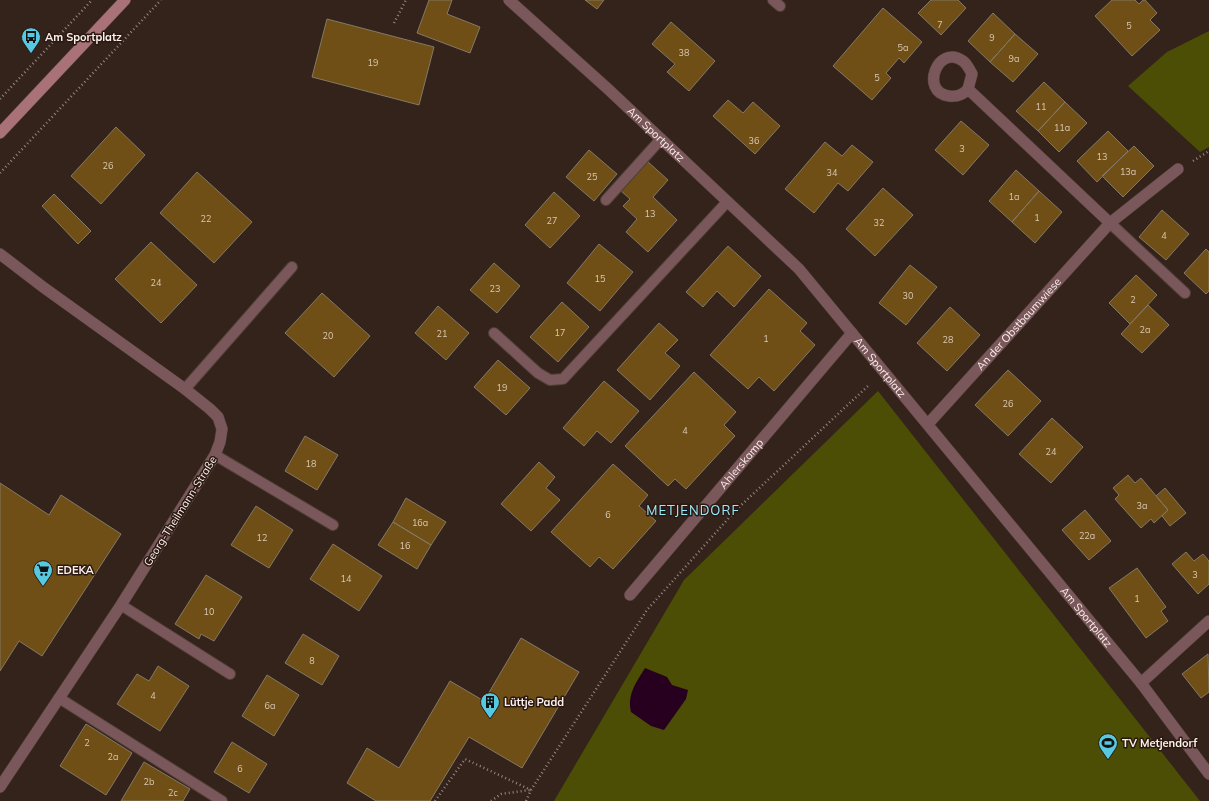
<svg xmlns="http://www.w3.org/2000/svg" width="1209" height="801" viewBox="0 0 1209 801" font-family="Mulish,sans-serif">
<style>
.green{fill:#4b4e04}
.water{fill:#27001f}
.building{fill:#6f4f15;stroke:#847967}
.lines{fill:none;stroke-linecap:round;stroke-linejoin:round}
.service-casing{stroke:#504038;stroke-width:12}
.minor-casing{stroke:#504038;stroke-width:12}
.secondary-casing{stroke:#504038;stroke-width:12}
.path{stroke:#978882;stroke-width:2.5;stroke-dasharray:1 3;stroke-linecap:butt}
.service{stroke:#7a575b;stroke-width:10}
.minor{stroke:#7a575b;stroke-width:11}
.secondary{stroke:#a97178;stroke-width:11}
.labels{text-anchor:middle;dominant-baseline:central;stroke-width:3;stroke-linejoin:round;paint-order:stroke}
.number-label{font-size:9px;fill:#dac8b6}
.poi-label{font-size:11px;font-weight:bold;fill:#fdf1ec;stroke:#2a1912;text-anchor:start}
.street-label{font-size:11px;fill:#fdf1ec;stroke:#2a1912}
.quarter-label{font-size:13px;letter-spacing:1px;fill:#9cebfc;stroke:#2a1912}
</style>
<rect width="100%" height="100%" fill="#34231b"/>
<path class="green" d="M1209 31V147L1200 152 1128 86 1167 52Z
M878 391 1200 801H554L684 580Z"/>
<path class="water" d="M645 668 667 677 672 685 688 690 686 699 664 730 651 726 631 712C627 694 636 683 645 668Z"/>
<path class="building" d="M429 0H452L447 14 480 27 470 53 417 33Z
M585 0H604L597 9Z
M931 0H958L966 8 941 35 918 13Z
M1112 0H1135L1139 4 1143 0H1145L1157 13 1150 20 1160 30 1132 56 1095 16Z
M883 8 922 42 904 63 899 58 886 73 891 78 872 100 833 66Z
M993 13 1015 34 990 62 968 41Z
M327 19 434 47 419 105 312 77Z
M671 22 715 61 689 91 667 72 675 64 652 44Z
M1015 34 1038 54 1013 82 990 62Z
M1044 82 1065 102 1038 131 1016 111Z
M728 100 743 113 753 102 780 126 755 154 713 116Z
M1065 102 1087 123 1059 152 1038 131Z
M961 121 989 145 963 175 935 150Z
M116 127 145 155 101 204 71 176Z
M1108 131 1128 151 1097 182 1077 161Z
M825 142 842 156 852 145 873 162 848 191 838 183 814 213 785 189Z
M1134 146 1154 166 1123 197 1102 176Z
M589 150 617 174 594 201 566 177Z
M647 161 668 180 653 197 677 220 648 252 626 232 637 219 623 206 630 199 620 190Z
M1016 170 1039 191 1012 222 989 201Z
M197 172 252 222 214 263 160 213Z
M883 188 913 215 875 256 846 229Z
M1039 191 1062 212 1035 243 1012 222Z
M554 192 580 216 550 248 525 225Z
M54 194 91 231 78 244 42 206Z
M1162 210 1189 234 1166 260 1139 237Z
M151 242 197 285 161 323 115 279Z
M599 244 633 272 600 311 567 283Z
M728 246 761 276 734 307 717 291 703 307 686 292Z
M1206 249 1209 252V291L1206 294 1184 273Z
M494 263 520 286 497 313 470 290Z
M910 265 937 287 906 325 879 303Z
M1136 275 1157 295 1130 324 1109 303Z
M769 289 807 323 800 331 815 345 774 391 759 377 748 389 710 355Z
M322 293 370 336 334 377 285 333Z
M562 302 589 327 558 362 530 337Z
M1148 305 1169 325 1142 353 1121 334Z
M438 306 469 333 446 360 415 333Z
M950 307 980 335 947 371 917 343Z
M659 323 678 340 665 353 680 366 650 400 617 370Z
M498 360 530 388 506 415 474 387Z
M1008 370 1041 401 1008 436 975 405Z
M694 372 736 412 724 425 735 436 686 489 675 479 668 486 625 446Z
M604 381 639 411 611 443 597 431 584 446 563 428Z
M1052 418 1083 447 1051 483 1019 454Z
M305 436 338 455 317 490 285 471Z
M539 462 555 477 546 488 560 500 531 531 501 504Z
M613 464 648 495 639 506 656 521 613 569 599 557 590 567 551 532Z
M1128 475 1135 483 1141 478 1168 510 1154 523 1151 519 1141 528 1115 499 1119 495 1113 488Z
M0 483 49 515 61 495 121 534 42 656 19 641 0 671Z
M1165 488 1186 513 1170 526 1162 516 1168 510 1156 496Z
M406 498 446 522 431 545 393 522Z
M256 506 293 530 269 568 231 545Z
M1085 510 1111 541 1089 560 1062 530Z
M393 522 431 545 417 569 378 545Z
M333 544 382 576 359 611 310 579Z
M1186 552 1194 561 1203 554 1209 561V584L1198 594 1172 564Z
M1137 568 1166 607 1161 611 1168 621 1146 638 1109 588Z
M206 575 242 597 214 641 201 634 199 639 175 624Z
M303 634 339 656 322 685 285 663Z
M521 638 579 672 522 768 469 737 430 801H376L347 783 367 748 399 768 450 681 484 701Z
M1208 654 1209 692 1201 698 1182 674Z
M158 666 189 686 160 731 117 704 137 674 149 681Z
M267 675 299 695 274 736 242 716Z
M86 724 132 753 106 795 60 766Z
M232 742 267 764 249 793 214 772Z
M144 762 190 789 183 801H121Z"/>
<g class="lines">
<g class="service-casing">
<path id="service" d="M773 0 780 6
M606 200 661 139
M1110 223 1185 293
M494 333 538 373 550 380 563 379 727 202
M185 389 292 267
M215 455 333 525
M121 605 230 674
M59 698 222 801"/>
</g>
<g class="minor-casing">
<g id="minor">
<path id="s1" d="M509 0 608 89 799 269 1141 683 1209 774"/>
<path d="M1110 223 1178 169"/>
<path d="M0 254 43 287 185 389 210 409 218 417 222 429 220 442 215 455 121 605 0 787"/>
<path id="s2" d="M928 424 1110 223 968 89 972 74C970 70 967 64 963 61 938 43 919 92 949 96 957 97 963 95 968 89"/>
<path id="s3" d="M630 595 852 333"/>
<path d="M1141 683 1209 621"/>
</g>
</g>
<g class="secondary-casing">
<path id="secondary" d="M0 133 125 0"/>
</g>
<path class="path" d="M394 23 406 0
M0 99 92 0
M1193 161 1209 151
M0 173 161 0
M435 801 465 759 531 790
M491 801 501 794 530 790
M526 801 531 790 647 610 735 511 870 384"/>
<use href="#service" class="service"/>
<use href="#minor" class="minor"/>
<use href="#secondary" class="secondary"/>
</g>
<defs>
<g id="bus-pin" transform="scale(1)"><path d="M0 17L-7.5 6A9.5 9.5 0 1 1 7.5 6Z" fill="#56c9e0" stroke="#2a1912"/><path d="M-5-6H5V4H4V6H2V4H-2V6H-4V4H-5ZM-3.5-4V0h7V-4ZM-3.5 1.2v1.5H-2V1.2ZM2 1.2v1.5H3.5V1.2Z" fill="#111"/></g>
<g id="supermarket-pin" transform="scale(1)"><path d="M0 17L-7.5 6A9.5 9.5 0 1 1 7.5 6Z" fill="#56c9e0" stroke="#2a1912"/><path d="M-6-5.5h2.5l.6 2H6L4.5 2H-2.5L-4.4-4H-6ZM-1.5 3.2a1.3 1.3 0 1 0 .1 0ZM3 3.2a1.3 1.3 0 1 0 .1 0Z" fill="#111"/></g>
<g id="building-pin" transform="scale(1)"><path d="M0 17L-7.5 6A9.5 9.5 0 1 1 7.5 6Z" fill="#56c9e0" stroke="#2a1912"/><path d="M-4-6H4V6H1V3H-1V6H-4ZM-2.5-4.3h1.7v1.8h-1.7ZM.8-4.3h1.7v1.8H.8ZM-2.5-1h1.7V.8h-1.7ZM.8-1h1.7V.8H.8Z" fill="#111"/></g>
<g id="stadium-pin" transform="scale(1)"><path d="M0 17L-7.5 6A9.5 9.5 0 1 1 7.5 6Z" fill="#56c9e0" stroke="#2a1912"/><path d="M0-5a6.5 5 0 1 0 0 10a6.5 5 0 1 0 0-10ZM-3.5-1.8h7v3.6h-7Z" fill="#111"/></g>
</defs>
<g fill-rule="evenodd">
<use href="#bus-pin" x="31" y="37"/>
<use href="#supermarket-pin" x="43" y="570"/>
<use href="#building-pin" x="490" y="702"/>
<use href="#stadium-pin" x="1108" y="743"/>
</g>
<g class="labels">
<g class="number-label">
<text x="940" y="24">7</text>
<text x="1129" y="25">5</text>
<text x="992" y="37">9</text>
<text x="903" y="47">5a</text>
<text x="684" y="52">38</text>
<text x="1014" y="58">9a</text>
<text x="373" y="62">19</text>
<text x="877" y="77">5</text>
<text x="1041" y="106">11</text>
<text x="1062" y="127">11a</text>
<text x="754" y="140">36</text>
<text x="962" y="148">3</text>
<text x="1102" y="156">13</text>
<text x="108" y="165">26</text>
<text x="1128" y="171">13a</text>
<text x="832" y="172">34</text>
<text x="592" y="176">25</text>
<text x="1014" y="196">1a</text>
<text x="650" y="213">13</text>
<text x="1037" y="217">1</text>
<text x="206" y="218">22</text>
<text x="552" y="220">27</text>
<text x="879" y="222">32</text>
<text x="1164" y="235">4</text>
<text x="600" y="278">15</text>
<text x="156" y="282">24</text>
<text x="495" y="288">23</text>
<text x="908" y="295">30</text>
<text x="1133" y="299">2</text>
<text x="1145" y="329">2a</text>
<text x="560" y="332">17</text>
<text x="442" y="333">21</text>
<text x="328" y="335">20</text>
<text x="766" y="338">1</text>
<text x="948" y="339">28</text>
<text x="502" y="387">19</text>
<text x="1008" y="403">26</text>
<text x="685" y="430">4</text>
<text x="1051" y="451">24</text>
<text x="311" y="463">18</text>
<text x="1142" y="505">3a</text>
<text x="608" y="514">6</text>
<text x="420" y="522">16a</text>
<text x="1087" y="535">22a</text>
<text x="262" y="537">12</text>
<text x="405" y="545">16</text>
<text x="1195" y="574">3</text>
<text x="346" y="578">14</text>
<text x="1137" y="598">1</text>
<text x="209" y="611">10</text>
<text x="312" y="660">8</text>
<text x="153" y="695">4</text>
<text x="270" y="705">6a</text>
<text x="87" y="742">2</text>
<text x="113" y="756">2a</text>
<text x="240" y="768">6</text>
<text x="149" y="781">2b</text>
<text x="173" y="792">2c</text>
</g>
<g class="poi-label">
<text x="45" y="37">Am Sportplatz</text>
<text x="57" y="570">EDEKA</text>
<text x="504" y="702">Lüttje Padd</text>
<text x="1122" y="743">TV Metjendorf</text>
</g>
<g class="street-label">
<text stroke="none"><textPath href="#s1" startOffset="199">Am Sportplatz</textPath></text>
<text stroke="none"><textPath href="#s2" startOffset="135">An der Obstbaumwiese</textPath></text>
<text stroke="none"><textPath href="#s1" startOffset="523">Am Sportplatz</textPath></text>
<text stroke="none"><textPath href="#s3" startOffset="172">Ahlerskamp</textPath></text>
<text transform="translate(180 511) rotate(-58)">Georg-Theilmann-Straße</text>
<text stroke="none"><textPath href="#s1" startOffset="847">Am Sportplatz</textPath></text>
</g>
<g class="quarter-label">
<text x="693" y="510">METJENDORF</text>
</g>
</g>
</svg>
